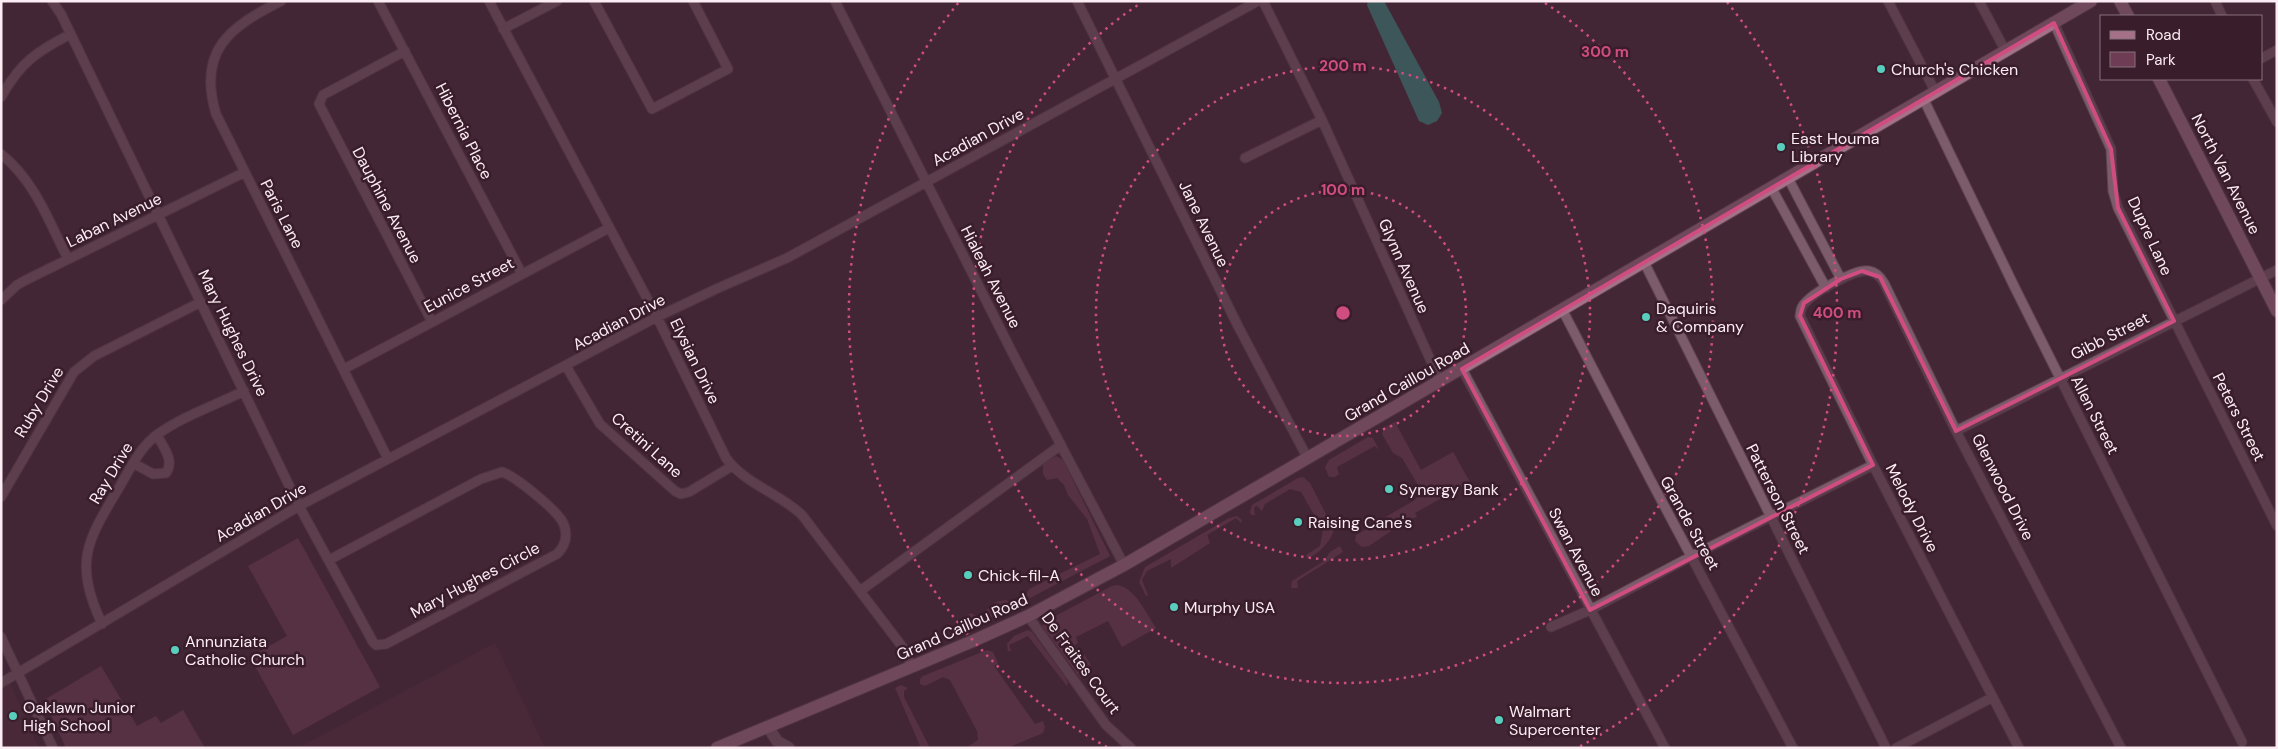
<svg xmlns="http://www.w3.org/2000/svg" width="2278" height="749" viewBox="0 0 2278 749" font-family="'DM Sans',sans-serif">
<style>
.built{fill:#502b3d}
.green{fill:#6e3c55}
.water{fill:#379185}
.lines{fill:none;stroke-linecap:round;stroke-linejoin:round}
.minor-casing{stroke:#5e4350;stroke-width:11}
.tertiary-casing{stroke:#5e4350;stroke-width:13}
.secondary-casing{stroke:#5e4350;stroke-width:14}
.minor{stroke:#7c5b6a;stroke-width:9}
.tertiary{stroke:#7c5b6a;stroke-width:11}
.secondary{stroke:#a57189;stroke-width:12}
.marked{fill:none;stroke:#d04d81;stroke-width:4;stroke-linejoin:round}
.ring{fill:none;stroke:#d04d81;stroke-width:2.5;stroke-dasharray:2.5 5}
.poi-dot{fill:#59cebe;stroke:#391d2b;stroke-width:2}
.labels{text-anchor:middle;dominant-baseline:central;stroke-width:5;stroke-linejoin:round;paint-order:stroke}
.poi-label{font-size:16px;fill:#fcecf3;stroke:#391d2b;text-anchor:start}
.street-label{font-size:16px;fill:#fcecf3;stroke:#391d2b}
.centre{fill:#d04d81;stroke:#391d2b;stroke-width:2.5}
.ring-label{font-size:15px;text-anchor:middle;font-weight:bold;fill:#d04d81;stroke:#391d2b;stroke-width:5;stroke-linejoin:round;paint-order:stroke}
</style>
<rect width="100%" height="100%" fill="#442735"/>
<path class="built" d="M495 643 545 748H298L390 699Z
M9 681 39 748H1V685Z"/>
<path class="green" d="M1395 422 1421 470 1453 452 1470 482 1415 513 1417 517 1407 520 1369 546 1362 547 1355 541 1356 535 1370 527 1381 530 1382 526 1377 522 1415 500 1419 494 1418 485 1402 458 1393 453 1382 434 1384 428Z
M1368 437 1373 438 1379 450 1375 446 1337 467 1339 474 1335 477H1329L1325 467 1329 460Z
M1056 456 1063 460 1110 556 1030 598 1026 596 1029 589 1100 554 1087 519 1068 495 1064 485 1057 478 1047 480 1043 474V463Z
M1303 477 1310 483 1334 530C1331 541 1318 555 1307 558L1306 555 1320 546 1323 530 1301 492 1290 489 1265 504 1262 511 1257 506 1254 507 1255 515H1251L1250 512 1252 505 1298 478Z
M1237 516 1242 520 1241 523 1236 518 1207 535 1210 543 1171 568V559L1147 571 1142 580 1148 595 1146 596 1139 582 1145 567 1229 518Z
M298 538 380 687 293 735 250 657 287 636 248 566Z
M1340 546 1343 552 1297 581 1298 588H1291L1292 581 1324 561 1330 552Z
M1117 585C1135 587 1147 615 1156 628L1122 647 1108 621 1076 637 1078 643 1075 645 1080 655 1084 654 1091 665 1081 670 1083 676 1080 678 1042 626 1046 621 1112 586Z
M1005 600 1011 602 1008 610 972 626 968 625 963 621 964 617 971 613 978 617 996 602Z
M1028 630 1032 632 1065 677 1068 683 1067 686 1028 636 1009 645 1011 651H1008L1007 644 1014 636Z
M987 650 993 652 998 663 994 666 1035 724 1043 721 1045 727 1043 733 1007 748H966L978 740 977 731 950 680 943 677 925 686 920 684V679L923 676Z
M101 666 137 726 156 716 161 723 183 710 205 748H66L44 700Z
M901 685 908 688 904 691V697L930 748H921L896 690 895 688Z"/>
<path class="water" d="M1368 1H1384L1439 102 1442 113 1437 121 1428 125 1419 121 1367 5Z"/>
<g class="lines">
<g class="minor-casing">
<path id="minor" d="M52 1 61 14 299 506 373 642 376 645 386 644 557 554C565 546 568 536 564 525 560 512 515 476 502 472L481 479 329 560
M281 1C230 27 197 50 216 114L388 459
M378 1 522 274
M489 1 657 317 726 458C745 484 779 493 802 515L907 653 911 667
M594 1 652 109 728 69 693 1
M835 1 1014 356 1124 565
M1077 1 1238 326 1308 459
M1263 1 1322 120 1440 381
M1888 1 1936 93
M1979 1 2006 52
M2215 1 2222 16
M2054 23 2111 149 2113 191 2118 208 2277 526
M503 29 557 1
M405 51 323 95 319 104 432 322
M2262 58 2277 50
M2253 79 2277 122
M1 97C20 63 37 51 71 34
M1924 100 2015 288 2242 742
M1 154C35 181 49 222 68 259
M1245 158 1322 120
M1788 178 1841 279
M1771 187 1826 288
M1644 262 1886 748
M1 300 17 285 26 280 245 172
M1563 311 1650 479 1793 748
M566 366 600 424 675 491 681 494 689 492 732 466
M344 369 609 228
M1462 369 1665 748
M1956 431 2277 270
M133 463 153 474 166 473C175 460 163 447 157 435
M1 497 74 372 94 356 201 302
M860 591 1061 445
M1028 616 1106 725 1131 748
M102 624C73 561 87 541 120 486 131 467 140 447 158 434 183 416 216 405 244 391
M1551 627 1590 610 1692 556 1873 465
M1 637 53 748
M1 683 299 506 657 317 716 289 787 258 1258 1
M1896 748 1993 697
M2019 748 1873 465 1800 316C1801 310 1801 306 1806 302 1815 292 1856 268 1869 271 1876 272 1881 278 1884 283L1956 431 2121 748"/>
</g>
<g class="tertiary-casing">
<path id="tertiary" d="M768 727 777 741 789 748"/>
</g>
<g class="secondary-casing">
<path id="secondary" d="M2120 1 2128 16
M2159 79 2277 311
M717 748 973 641 1028 616 1124 565 2091 1"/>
</g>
<use href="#minor" class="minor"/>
<use href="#tertiary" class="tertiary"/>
<use href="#secondary" class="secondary"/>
</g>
<path d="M0 0H2278V749H0ZM2054 23 2111 149 2118 208 2174 321 1956 431 1880 277 1862 271 1841 279 1804 303 1800 316 1873 465 1590 610 1462 369Z" fill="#442735" fill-opacity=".55" fill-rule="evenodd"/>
<path class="marked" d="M2054 23 2111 149 2118 208 2174 321 1956 431 1880 277 1862 271 1841 279 1804 303 1800 316 1873 465 1590 610 1462 369Z"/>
<g class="ring">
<circle cx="1343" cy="313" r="123"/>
<circle cx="1343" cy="313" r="247"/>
<path d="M1545 3A370 370 0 1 1 1141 3"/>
<path d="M1107 747A494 494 0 0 1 959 2M1727 2A494 494 0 0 1 1579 747"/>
</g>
<g class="poi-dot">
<circle cx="1881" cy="69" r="5"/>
<circle cx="1781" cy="147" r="5"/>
<circle cx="1646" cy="317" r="5"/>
<circle cx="1389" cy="489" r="5"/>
<circle cx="1298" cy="522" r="5"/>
<circle cx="968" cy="575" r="5"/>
<circle cx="1174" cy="607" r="5"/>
<circle cx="175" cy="650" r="5"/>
<circle cx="13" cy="716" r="5"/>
<circle cx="1499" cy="720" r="5"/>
</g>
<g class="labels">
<g class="poi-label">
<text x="1891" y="69">Church's Chicken</text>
<text x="1791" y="138">East Houma<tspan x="1791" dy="18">Library</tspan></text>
<text x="1656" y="308">Daquiris<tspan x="1656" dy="18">&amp; Company</tspan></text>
<text x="1399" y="489">Synergy Bank</text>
<text x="1308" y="522">Raising Cane's</text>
<text x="978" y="575">Chick-fil-A</text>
<text x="1184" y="607">Murphy USA</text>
<text x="185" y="641">Annunziata<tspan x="185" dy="18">Catholic Church</tspan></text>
<text x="23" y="707">Oaklawn Junior<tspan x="23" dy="18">High School</tspan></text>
<text x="1509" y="711">Walmart<tspan x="1509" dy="18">Supercenter</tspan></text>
</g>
<g class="street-label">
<text transform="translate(464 131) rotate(63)">Hibernia Place</text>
<text transform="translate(978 137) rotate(-29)">Acadian Drive</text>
<text transform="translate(2226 174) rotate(63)">North Van Avenue</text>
<text transform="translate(387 205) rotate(62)">Dauphine Avenue</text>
<text transform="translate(282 214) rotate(63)">Paris Lane</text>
<text transform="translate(114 220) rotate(-26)">Laban Avenue</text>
<text transform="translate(1204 224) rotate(64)">Jane Avenue</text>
<text transform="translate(2150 236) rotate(65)">Dupre Lane</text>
<text transform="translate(1404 266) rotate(66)">Glynn Avenue</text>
<text transform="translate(991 277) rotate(63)">Hialeah Avenue</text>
<text transform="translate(469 285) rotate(-28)">Eunice Street</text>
<text transform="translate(619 322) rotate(-28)">Acadian Drive</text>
<text transform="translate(233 333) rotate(64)">Mary Hughes Drive</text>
<text transform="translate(2110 336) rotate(-27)">Gibb Street</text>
<text transform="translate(695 361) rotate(64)">Elysian Drive</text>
<text transform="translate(1407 382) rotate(-30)">Grand Caillou Road</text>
<text transform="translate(39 402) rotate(-59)">Ruby Drive</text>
<text transform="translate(2095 415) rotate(63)">Allen Street</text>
<text transform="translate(2239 417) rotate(63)">Peters Street</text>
<text transform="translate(647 445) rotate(42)">Cretini Lane</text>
<text transform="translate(111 473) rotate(-59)">Ray Drive</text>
<text transform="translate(2003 487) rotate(63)">Glenwood Drive</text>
<text transform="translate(1778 499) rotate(63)">Patterson Street</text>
<text transform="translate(1912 508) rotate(63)">Melody Drive</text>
<text transform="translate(261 512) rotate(-30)">Acadian Drive</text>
<text transform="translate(1690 523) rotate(61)">Grande Street</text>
<text transform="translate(1576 552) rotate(62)">Swan Avenue</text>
<text transform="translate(475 580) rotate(-28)">Mary Hughes Circle</text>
<text transform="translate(962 627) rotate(-24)">Grand Caillou Road</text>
<text transform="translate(1081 663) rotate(54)">De Fraites Court</text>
</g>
</g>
<circle cx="1343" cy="313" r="8" class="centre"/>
<g class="ring-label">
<text x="1605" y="57">300 m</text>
<text x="1343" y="71">200 m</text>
<text x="1343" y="195">100 m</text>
<text x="1837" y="318">400 m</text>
</g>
<rect width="2278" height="749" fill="none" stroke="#fcecf3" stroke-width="5"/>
<rect x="2100" y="15" width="162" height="65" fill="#391d2b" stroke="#87707b"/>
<rect x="2110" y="31" width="25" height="8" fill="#a57189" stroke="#87707b"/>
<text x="2146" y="40" font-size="15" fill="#fcecf3">Road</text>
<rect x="2110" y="52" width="25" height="15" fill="#6e3c55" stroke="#87707b"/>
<text x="2146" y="65" font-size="15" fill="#fcecf3">Park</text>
</svg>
